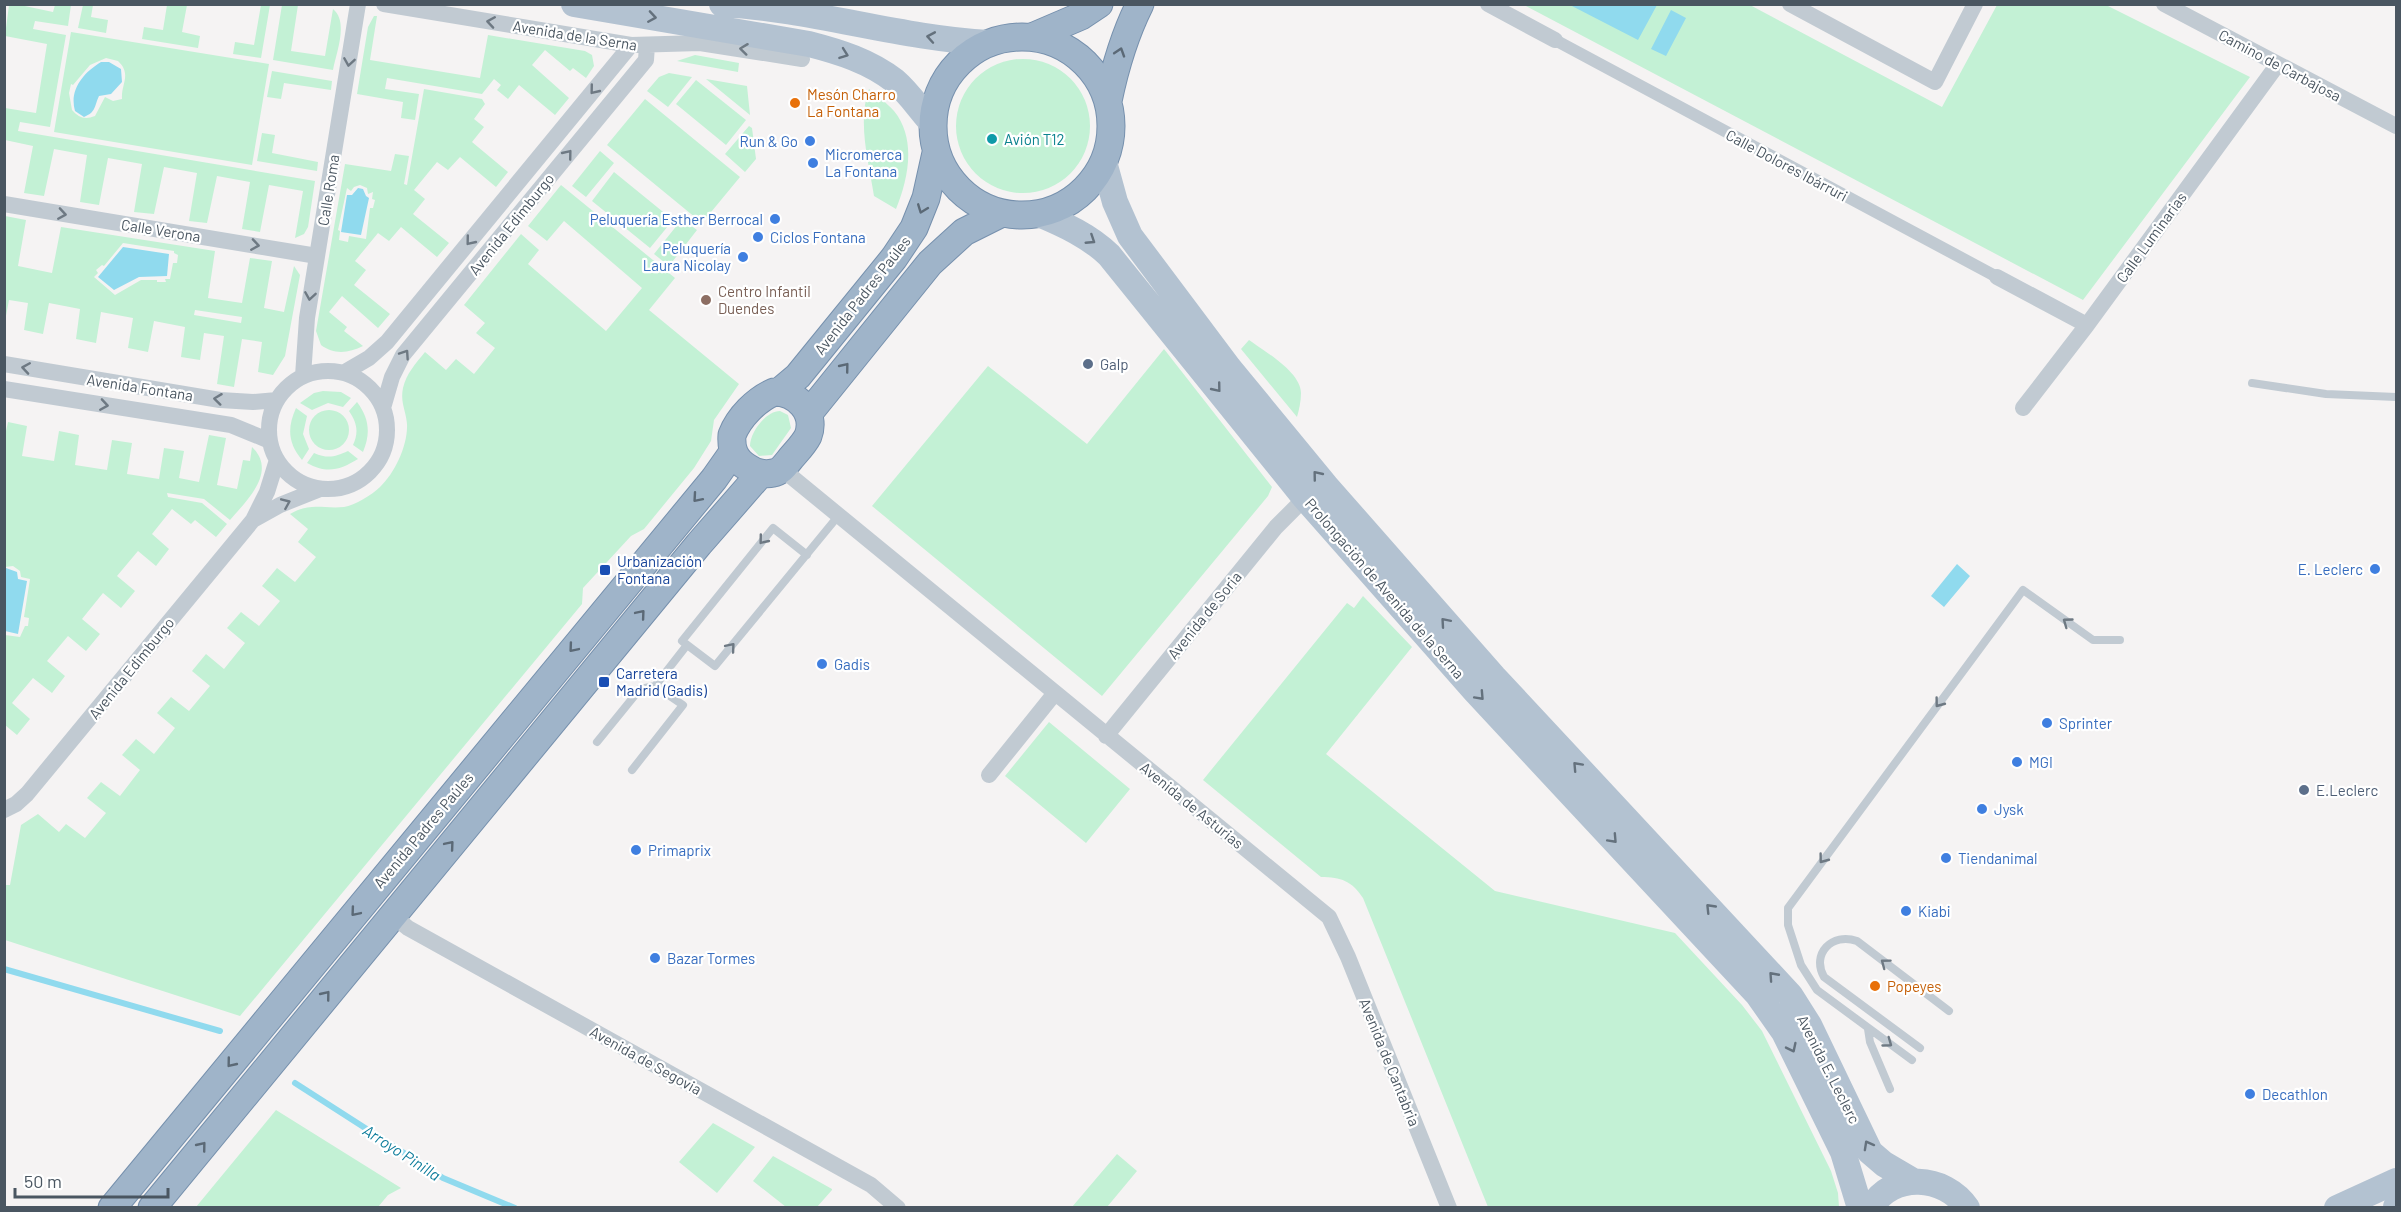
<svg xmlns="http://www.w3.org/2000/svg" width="2401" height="1212" viewBox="0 0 2401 1212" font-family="Barlow,sans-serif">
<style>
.green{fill:#c3f1d5;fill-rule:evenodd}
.water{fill:#90daee}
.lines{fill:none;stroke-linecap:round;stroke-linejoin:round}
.stream{stroke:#90daee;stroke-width:6}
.trunk-casing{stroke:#7690ad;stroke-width:29}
.service{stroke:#c1cad2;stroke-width:8}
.pedestrian{stroke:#c1cad2;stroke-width:12}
.minor{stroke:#c1cad2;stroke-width:16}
.primary{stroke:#b3c2d1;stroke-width:26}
.trunk{stroke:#9fb4c9;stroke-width:27}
.oneway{stroke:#64717d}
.oneway2{stroke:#6e7983}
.oneway3{stroke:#5b6976}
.food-dot{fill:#e8710a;stroke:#fff;stroke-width:2}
.culture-dot{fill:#0f9aa8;stroke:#fff;stroke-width:2}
.shop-dot{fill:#3f7fe0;stroke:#fff;stroke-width:2}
.education-dot{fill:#8d6e63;stroke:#fff;stroke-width:2}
.service-dot{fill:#5c6f8a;stroke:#fff;stroke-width:2}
.transit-dot{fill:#1a4fb4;stroke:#fff;stroke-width:2}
.labels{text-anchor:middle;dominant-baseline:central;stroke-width:4.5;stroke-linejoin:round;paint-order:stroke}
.street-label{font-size:15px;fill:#4a5661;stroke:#fff}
.food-label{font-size:15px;fill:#c56008;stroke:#fff;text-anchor:start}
.culture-label{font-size:15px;fill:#0d838f;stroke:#fff;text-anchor:start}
.shop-label{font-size:15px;fill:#366cbe;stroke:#fff;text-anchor:start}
.education-label{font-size:15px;fill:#785e54;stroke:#fff;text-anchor:start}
.service-label{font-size:15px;fill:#4e5e75;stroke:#fff;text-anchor:start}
.transit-label{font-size:15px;fill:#164399;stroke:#fff;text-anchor:start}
.water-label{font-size:16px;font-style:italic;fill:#0c7c9b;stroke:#fff}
</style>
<rect width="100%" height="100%" fill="#f5f3f3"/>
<path class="green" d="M9 5H20L53 12 55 5H71L68 26 35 21 33 29 66 35 50 127 20 122 18 131 315 181 308 227 304 234 295 238 303 191 269 185 260 232 242 229 250 182 217 176 207 223 189 221 197 173 164 167 154 214 134 212 142 164 108 158 99 205 80 202 87 155 54 149 44 196 24 193 33 146 5 140V108L36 113 47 44 5 36Z
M83 5H93L91 17 108 20 106 33 78 28Z
M167 5H187L182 32 200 36 198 48 142 39 144 27 163 30Z
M261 5H270L261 58 233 54 235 42 254 45Z
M282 5H298L291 51 325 56 333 9C349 22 336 53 333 70L273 60Z
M1524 5H1750L1942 107 1997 5H2106L2250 77 2083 300Z
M374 16H377L370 60 480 78 488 35 585 51 592 55 594 66 586 78 573 68 570 71 545 50 532 65 569 98 555 115 519 85 508 99 497 90 501 85 494 79 482 94 387 78 385 89 419 94 415 120 401 118 403 102 357 94 368 27Z
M71 32 269 64 252 165 54 132ZM106 58 118 61C132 74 121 84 122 99L113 101 105 97 95 116C85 120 79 118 72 110L69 93 71 84 73 85 90 65Z
M695 55 739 63 738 72 677 61Z
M956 126a67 67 0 1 1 134 0a67 67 0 1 1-134 0Z
M272 71 332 81 331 90 284 83 281 99 267 97Z
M669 73 692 77 668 107 647 91 659 77Z
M706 79 747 86 750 115Z
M696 80 746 120 726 145 676 104Z
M424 89 482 99 485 104 474 119 484 127 472 142 508 172 496 187 460 157 448 170 437 162 414 190 425 199 413 214 449 243 437 257 401 227 389 241 378 233 355 261 366 270 354 285 390 314 378 328 342 296 329 312 347 327 344 331 363 346C349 353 334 355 321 345L316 331 345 164 391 171 395 154 409 156 404 184 407 185ZM360 185 367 188 368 194 373 192 372 199 375 200 373 208H370L366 239 349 236 348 242 339 240 340 231 338 230 347 188 351 191 354 187Z
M869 89C877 96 887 103 894 111 917 139 908 180 896 209L874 196C869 163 857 122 869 89Z
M645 99 740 177 702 223 607 145Z
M749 126 752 128 756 159 745 172 725 154Z
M262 133 275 135 272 153 318 162 317 171 257 161Z
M600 151 614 163 586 197 572 186Z
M614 172 673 220 650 248 592 201Z
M561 185 675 278 649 310 739 384 714 420 711 441 694 468 644 529 631 536 583 588 582 604 240 1016 5 940V885H10L21 825 38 814 59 832 66 824 85 838 106 813 87 798 101 782 120 796 140 770 122 755 136 739 154 754 175 728 157 713 171 697 189 711 210 686 192 671 206 654 224 669 245 643 227 628 241 612 259 626 280 601 262 586 277 568 295 582 316 557 298 542 308 529 290 514C310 502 322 509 344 507 355 505 372 495 380 487 395 473 408 445 407 424 406 411 400 402 403 388 406 374 416 363 425 352L446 370 456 359 474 374 495 348 476 333 485 323 464 305 521 234 539 250 528 264 606 331 642 288 564 221 547 241 528 226Z
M5 216 26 220 18 266 52 273 61 227 215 251 208 298 242 303 250 258 272 261 264 308 284 312 294 266 300 275 285 356 273 375 258 372 262 342 242 339 234 387 217 384 224 336 204 333 200 360 181 357 185 327 154 321 148 352 128 348 133 318 101 312 96 343 76 339 80 309 49 303 43 334 24 330 28 303 9 300 5 321ZM123 243 174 251V253L178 255 177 263H173L170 279H165L166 282H157V280H141L115 295 94 277 98 273 96 270 102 265 104 266ZM195 310 242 317 241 323 194 315Z
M682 219 697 230 669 266 654 254Z
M1249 340C1264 351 1301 372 1301 393 1301 401 1299 410 1297 417L1241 349Z
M1164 349 1272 487 1268 496 1102 696 872 506 988 366 1087 444Z
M323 391 341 392 351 398 343 407 328 403 312 410 300 403 314 393Z
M357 402C369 418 371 433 363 452L353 445C359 432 357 423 349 411Z
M296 408 307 416 303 434 309 449 302 460C288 443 287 428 296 408Z
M309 430a20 20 0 1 1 40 0a20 20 0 1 1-40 0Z
M780 411 788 415 791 428 772 455 759 456 750 446C750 432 766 411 780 411Z
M8 422 27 426 22 456 54 461 59 431 79 435 75 465 107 470 112 440 132 443 127 474 159 479 164 448 184 451 179 478 199 482 209 435 226 438 217 485 237 489 243 460 250 461 252 447C278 472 246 501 230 520L204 499 167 493 168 497 202 503 227 524 216 537 195 520 191 524 172 509 152 534 169 549 156 566 138 551 117 576 135 591 121 608 103 593 82 619 100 634 86 651 68 636 47 661 65 676 52 693 33 678 12 703 30 719 17 735 5 725V635L20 637 25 626H28L29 618 24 617 30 579 21 577 20 571 13 566 5 567 4 440Z
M348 451 358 459C340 470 327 474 307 463L314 453C328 459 335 457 348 451Z
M1363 596 1412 647 1326 754 1495 891 1675 933 1742 1005 1762 1031 1831 1171 1838 1193 1839 1207H1488L1363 898C1352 881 1341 877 1321 877L1203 780 1347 603 1354 608Z
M1049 722 1130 789 1086 843 1005 776Z
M276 1110 401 1188 388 1195 378 1207H196Z
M713 1123 755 1147 717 1193 679 1162Z
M1117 1154 1137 1171 1107 1207H1072Z
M773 1156 832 1189V1190L817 1207H786L753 1181Z"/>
<path class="water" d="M1570 5H1657L1638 40Z
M1671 10 1686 18 1666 56 1651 49Z
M101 62H109L121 69 122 82 111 94 99 96C94 107 96 112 84 117L75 111C69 90 83 73 101 62Z
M358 188 363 189 366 196 369 198 361 235 341 232 347 195H352Z
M123 247 169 254 167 276 139 277 114 290 98 277Z
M1957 564 1970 576 1944 607 1931 596Z
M6 568 17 572 18 579 27 581 18 634 5 631Z"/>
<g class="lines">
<path class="stream" d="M4 969 220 1031
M295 1083 443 1178 515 1208"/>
<g class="trunk-casing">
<path id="trunk" d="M933 126a89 89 0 1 1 178 0a89 89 0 1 1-178 0Z
M1032 37 1081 16 1099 4
M1108 101C1115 67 1124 36 1140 4
M774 392C796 392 817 412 808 436 804 444 797 451 791 458 786 464 781 472 773 473 764 475 754 472 747 467 734 459 731 448 732 435 739 417 756 400 774 392Z
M779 392 798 376 894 258 914 228 926 198 936 153
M809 413 930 263 964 232 1000 214
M112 1208 714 479 733 452
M152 1208 699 544 761 473"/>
</g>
<path class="service" d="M2252 383 2326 394 2396 397
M807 555 773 528 682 641 715 666 839 515
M655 686 687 645
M597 742 640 689 655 686 683 705 632 770
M1868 1029 1870 1042 1890 1089
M1920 1048 1824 977C1811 954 1832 932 1857 941L1949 1011
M1912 1060 1817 990 1801 965 1788 925V908L2023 590 2093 640H2120"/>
<path class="pedestrian" d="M1555 40 1997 277"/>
<path class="minor" d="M384 4 631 45 700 43 802 59
M1488 4 1555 40
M1790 4 1935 82 1975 4
M2164 4 2396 126
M4 204 317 256
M1997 277 2087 325
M4 364 220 400 253 402 277 400
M269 430a59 59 0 1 1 118 0a59 59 0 1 1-118 0Z
M345 372 369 358 387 342 631 45
M303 376 307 318 358 4
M4 389 231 425 270 441
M383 408 392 377 403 355 646 60 647 45
M2023 408 2087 325 2278 64
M782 469 1329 917 1348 957 1449 1208
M253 520 280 505 320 489
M1106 736 1276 527 1305 498
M989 775 1055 693
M4 810 16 804 27 794 253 520 267 492 277 460
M392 915 408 928 871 1185 898 1208"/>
<path class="primary" d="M574 4 809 44C840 52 869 61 895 81 909 93 920 110 932 123
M722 4C812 9 899 38 989 43
M1104 162 1115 202 1130 236 1229 368 1326 486 1494 677 1790 995 1809 1025 1870 1152 1884 1164 1913 1181
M1039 214C1065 225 1089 236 1109 255L1305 498 1475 691 1758 995 1784 1032 1843 1152 1860 1208
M1871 1208C1892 1171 1945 1175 1967 1208
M2337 1208 2396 1181
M2396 1208V1207"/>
<use href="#trunk" class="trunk"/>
</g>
<defs><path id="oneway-chevron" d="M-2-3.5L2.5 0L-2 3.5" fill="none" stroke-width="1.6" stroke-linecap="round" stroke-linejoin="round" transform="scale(1.5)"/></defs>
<g class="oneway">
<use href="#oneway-chevron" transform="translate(652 17) rotate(9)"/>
<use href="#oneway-chevron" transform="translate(931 37) rotate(-170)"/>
<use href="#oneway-chevron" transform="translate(844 54) rotate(20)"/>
<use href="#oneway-chevron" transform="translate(1091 240) rotate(33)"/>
<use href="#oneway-chevron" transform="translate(1217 388) rotate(51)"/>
<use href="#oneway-chevron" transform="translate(1317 475) rotate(-129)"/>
<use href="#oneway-chevron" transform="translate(1445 622) rotate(-131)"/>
<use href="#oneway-chevron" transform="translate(1480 696) rotate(47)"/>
<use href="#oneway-chevron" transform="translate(1577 766) rotate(-133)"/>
<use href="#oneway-chevron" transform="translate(1613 839) rotate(47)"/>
<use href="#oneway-chevron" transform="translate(1710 908) rotate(-134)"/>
<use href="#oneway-chevron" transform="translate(1773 976) rotate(-132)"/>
<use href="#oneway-chevron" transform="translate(1792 1048) rotate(64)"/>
<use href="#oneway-chevron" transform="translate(1868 1145) rotate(-119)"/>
</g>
<g class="oneway2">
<use href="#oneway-chevron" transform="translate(491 22) rotate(-171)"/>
<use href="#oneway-chevron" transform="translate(744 49) rotate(-173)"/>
<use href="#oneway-chevron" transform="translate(349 62) rotate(99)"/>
<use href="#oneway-chevron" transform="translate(594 90) rotate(129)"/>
<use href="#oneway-chevron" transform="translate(568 154) rotate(-51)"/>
<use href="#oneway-chevron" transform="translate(62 214) rotate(9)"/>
<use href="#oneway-chevron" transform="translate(470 241) rotate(129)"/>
<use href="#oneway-chevron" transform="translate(255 245) rotate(9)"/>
<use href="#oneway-chevron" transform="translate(310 296) rotate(99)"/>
<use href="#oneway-chevron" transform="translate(405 354) rotate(-56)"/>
<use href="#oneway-chevron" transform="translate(26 368) rotate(-171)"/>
<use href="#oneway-chevron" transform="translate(218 399) rotate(-173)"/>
<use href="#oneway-chevron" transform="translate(104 405) rotate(9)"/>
<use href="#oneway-chevron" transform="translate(286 503) rotate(-23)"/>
<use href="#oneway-chevron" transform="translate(763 540) rotate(129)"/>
<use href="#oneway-chevron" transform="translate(2067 622) rotate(-144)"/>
<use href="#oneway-chevron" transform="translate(731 647) rotate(-50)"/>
<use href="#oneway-chevron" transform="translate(1939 703) rotate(127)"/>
<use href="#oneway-chevron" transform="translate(1823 859) rotate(127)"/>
<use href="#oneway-chevron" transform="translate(1885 963) rotate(-143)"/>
<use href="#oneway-chevron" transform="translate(1888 1043) rotate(36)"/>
</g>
<g class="oneway3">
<use href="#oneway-chevron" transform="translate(1120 52) rotate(-72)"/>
<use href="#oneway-chevron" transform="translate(922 209) rotate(111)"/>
<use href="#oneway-chevron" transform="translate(845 367) rotate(-51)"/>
<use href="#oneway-chevron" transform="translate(697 498) rotate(131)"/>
<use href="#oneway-chevron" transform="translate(641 614) rotate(-50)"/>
<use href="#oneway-chevron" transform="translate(573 648) rotate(130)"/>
<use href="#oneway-chevron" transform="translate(450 845) rotate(-50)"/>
<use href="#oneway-chevron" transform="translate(355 912) rotate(130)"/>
<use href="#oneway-chevron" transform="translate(326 995) rotate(-51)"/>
<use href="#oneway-chevron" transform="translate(231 1063) rotate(129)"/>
<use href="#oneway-chevron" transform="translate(202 1146) rotate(-51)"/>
</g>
<g class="food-dot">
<circle cx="795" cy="103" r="6"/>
<circle cx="1875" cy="986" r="6"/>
</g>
<circle class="culture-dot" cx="992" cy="139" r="6"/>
<g class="shop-dot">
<circle cx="810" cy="141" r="6"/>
<circle cx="813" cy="163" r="6"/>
<circle cx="775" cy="219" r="6"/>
<circle cx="758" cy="237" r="6"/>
<circle cx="743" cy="257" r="6"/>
<circle cx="2375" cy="569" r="6"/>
<circle cx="822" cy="664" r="6"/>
<circle cx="2047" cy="723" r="6"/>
<circle cx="2017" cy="762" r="6"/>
<circle cx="1982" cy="809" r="6"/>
<circle cx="636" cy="850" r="6"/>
<circle cx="1946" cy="858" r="6"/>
<circle cx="1906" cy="911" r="6"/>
<circle cx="655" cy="958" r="6"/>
<circle cx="2250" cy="1094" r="6"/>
</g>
<circle class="education-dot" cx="706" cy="300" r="6"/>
<g class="service-dot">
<circle cx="1088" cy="364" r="6"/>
<circle cx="2304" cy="790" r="6"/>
</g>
<g class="transit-dot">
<rect x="599" y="564" width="12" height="12" rx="3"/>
<rect x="598" y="676" width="12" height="12" rx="3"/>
</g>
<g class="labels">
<g class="street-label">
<text transform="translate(575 35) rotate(9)">Avenida de la Serna</text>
<text transform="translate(2280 65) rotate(28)">Camino de Carbajosa</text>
<text transform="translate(1787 165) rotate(28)">Calle Dolores Ibárruri</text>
<text transform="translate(328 190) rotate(-81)">Calle Roma</text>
<text transform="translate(511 224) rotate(-51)">Avenida Edimburgo</text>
<text transform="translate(161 230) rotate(9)">Calle Verona</text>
<text transform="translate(2151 237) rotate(-54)">Calle Luminarias</text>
<text transform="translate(862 295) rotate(-52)">Avenida Padres Paúles</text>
<text transform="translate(140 387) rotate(9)">Avenida Fontana</text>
<text transform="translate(1385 588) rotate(49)">Prolongación de Avenida de la Serna</text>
<text transform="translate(1204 615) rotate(-51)">Avenida de Soria</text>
<text transform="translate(131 668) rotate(-51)">Avenida Edimburgo</text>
<text transform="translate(1192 805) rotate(39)">Avenida de Asturias</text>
<text transform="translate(423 830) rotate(-50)">Avenida Padres Paúles</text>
<text transform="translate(646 1060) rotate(29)">Avenida de Segovia</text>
<text transform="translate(1390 1062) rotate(68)">Avenida de Cantabria</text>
<text transform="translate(1829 1069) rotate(63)">Avenida E. Leclerc</text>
</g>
<g class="food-label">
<text x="807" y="94">Mesón Charro<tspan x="807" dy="17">La Fontana</tspan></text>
<text x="1887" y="986">Popeyes</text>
</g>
<g class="culture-label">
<text x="1004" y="139">Avión T12</text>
</g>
<g class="shop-label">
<text x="798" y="141" text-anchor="end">Run &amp; Go</text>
<text x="825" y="154">Micromerca<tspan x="825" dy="17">La Fontana</tspan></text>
<text x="763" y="219" text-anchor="end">Peluquería Esther Berrocal</text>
<text x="770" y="237">Ciclos Fontana</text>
<text x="731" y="248" text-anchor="end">Peluquería<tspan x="731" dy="17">Laura Nicolay</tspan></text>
<text x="2363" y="569" text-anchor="end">E. Leclerc</text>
<text x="834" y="664">Gadis</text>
<text x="2059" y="723">Sprinter</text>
<text x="2029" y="762">MGI</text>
<text x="1994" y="809">Jysk</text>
<text x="648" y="850">Primaprix</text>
<text x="1958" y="858">Tiendanimal</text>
<text x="1918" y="911">Kiabi</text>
<text x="667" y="958">Bazar Tormes</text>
<text x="2262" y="1094">Decathlon</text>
</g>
<g class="education-label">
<text x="718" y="291">Centro Infantil<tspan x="718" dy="17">Duendes</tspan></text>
</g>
<g class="service-label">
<text x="1100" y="364">Galp</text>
<text x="2316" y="790">E.Leclerc</text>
</g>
<g class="transit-label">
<text x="617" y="561">Urbanización<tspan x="617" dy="17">Fontana</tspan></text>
<text x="616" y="673">Carretera<tspan x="616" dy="17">Madrid (Gadis)</tspan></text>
</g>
<g class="water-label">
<text transform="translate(402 1152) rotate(33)">Arroyo Pinilla</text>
</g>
</g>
<rect width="2401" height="1212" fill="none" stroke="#4a5661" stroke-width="12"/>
<path d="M15 1188v9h153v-9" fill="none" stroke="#4a5661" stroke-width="3"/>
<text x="24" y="1188" font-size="18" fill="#4a5661" stroke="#ffffff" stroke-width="4.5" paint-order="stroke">50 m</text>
</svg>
